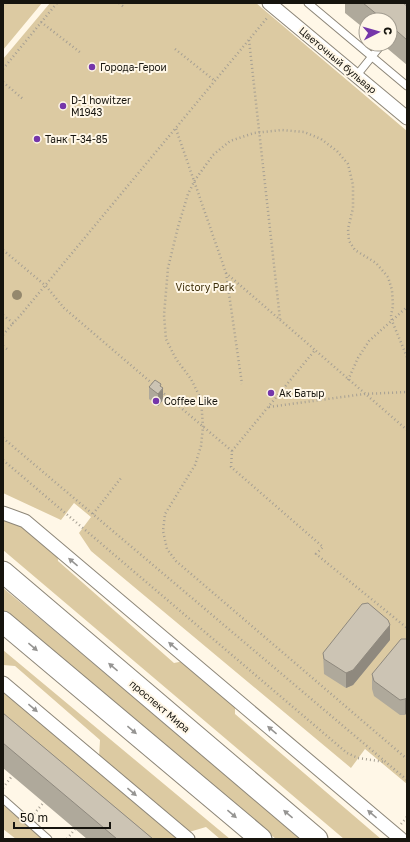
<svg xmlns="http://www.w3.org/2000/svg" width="410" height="842" viewBox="0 0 410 842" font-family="'Golos Text',sans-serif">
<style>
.green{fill:#dccaa2}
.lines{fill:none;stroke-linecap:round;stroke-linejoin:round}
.service-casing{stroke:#8d8678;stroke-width:9}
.minor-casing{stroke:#8d8678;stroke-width:15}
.primary-casing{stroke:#8d8678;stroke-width:23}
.path{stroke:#a59f93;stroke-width:2.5;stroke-dasharray:1 3;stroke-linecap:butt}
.service{stroke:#fff;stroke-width:7}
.minor{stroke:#fff;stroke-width:13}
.primary{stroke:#fff;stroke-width:21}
.tree{fill:#94886d}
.wall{fill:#afa99b}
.shaded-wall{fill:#8f897e}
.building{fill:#ccc4b4;stroke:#8f897e}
.oneway{fill:#969593}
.poi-dot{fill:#7536aa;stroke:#fff7e7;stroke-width:1.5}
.labels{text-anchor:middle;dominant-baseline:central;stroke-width:4;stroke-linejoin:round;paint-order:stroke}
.street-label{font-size:10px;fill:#16140e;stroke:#fff7e7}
.poi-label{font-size:10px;fill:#16140e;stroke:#fff7e7;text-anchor:start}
.park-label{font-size:10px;fill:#3d2e09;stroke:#fff7e7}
</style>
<rect width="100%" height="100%" fill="#fff7e7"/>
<path class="green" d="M3 3H42L3 50Z
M50 3H256L407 131V784L365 749 351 768 91 551 79 533 91 517 74 503 61 520 3 493V59Z
M3 515 57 549 58 561 174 663 189 660 235 699V714L381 839H344L3 550Z
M3 588 43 621 301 839H276L3 610Z
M3 650 230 839H220L206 827 189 832 99 758 100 740 15 666 3 665Z
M3 689 180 839H132L3 730Z
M3 805 43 839H16L3 829Z"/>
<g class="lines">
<g class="service-casing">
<path id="service" d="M308 3 407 86
M357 75 382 44
M3 799 48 839"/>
</g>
<g class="minor-casing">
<path id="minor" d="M269 3 407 118
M3 513 25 521 401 839
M3 683 188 839"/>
</g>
<g class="primary-casing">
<path id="primary" d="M3 572 317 839
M3 622 261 839"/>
</g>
<path class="path" d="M119 3 125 8
M41 22 81 53
M249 40 280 319
M175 49 215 81
M3 69 57 3
M3 82 23 99
M176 129 226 273 315 350
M3 250 46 286 64 308 154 385
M226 273 242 384
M3 315 13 323 19 317 267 18
M3 335 13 323
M3 346 7 349
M407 357 392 321 391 315 393 306 392 290 388 277 376 263 355 250 349 241 348 229 353 208V185L348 164 337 151 321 139 304 132 282 130 254 133 230 141 213 155 195 180 188 194 178 227 168 268 164 315 166 339 176 359 191 379 201 399 203 427 201 446 195 465 165 514 163 531 167 549 176 561 407 759
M348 380 358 358 369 341 407 307
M161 391 232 451 231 467 323 547 316 554 407 628
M269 407 364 394 407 392
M3 438 407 780
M232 451 315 350 407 430
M3 460 347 753 358 758 385 762
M93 514 121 478
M3 788 12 776
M34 814 44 802
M401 824 407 817
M67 839 75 829"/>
<use href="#service" class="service"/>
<use href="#minor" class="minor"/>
<use href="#primary" class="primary"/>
</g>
<circle class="tree" cx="17" cy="295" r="5"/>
<path class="wall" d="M345 3H403L407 6V65L382 44H390V20H366V30L345 13Z
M149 387H161L163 400 158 406 149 399Z
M407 639V712L405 715H400L374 696 372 689V674Z
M390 640 353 685 346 688 324 674 323 653Z
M3 713 153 839H87L3 768Z"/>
<path class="shaded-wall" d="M161 384V391L163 388V400L158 406V394L160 386Z
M390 625V640L353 685 346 688V673Z
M407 697V712L405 715V699Z"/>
<path class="building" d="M363 3H403L407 6V40L390 25V20H384Z
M155 380 161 384 160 386 163 388 158 394 149 387Z
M368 603 388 620 390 625 353 670 346 673 324 659 323 653 362 604Z
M401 639H407V697L405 699 400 700 374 681 372 674Z
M3 713 153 839H117L3 743Z"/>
<defs><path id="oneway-solid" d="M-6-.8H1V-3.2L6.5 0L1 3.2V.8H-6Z"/></defs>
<g class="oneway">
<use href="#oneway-solid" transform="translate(73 562) rotate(-140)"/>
<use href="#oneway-solid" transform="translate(173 646) rotate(-140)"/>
<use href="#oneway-solid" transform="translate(33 647) rotate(40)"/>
<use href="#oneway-solid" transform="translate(113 667) rotate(-140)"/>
<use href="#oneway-solid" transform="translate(33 708) rotate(40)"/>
<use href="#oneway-solid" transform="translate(132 730) rotate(40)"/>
<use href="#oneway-solid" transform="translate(272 730) rotate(-140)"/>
<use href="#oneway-solid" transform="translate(132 792) rotate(40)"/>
<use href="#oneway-solid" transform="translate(232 814) rotate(40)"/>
<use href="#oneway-solid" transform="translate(288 814) rotate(-140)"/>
<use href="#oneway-solid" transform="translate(372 814) rotate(-140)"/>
</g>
<g class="poi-dot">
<circle cx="92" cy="67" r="4"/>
<circle cx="63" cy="106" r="4"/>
<circle cx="37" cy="139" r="4"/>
<circle cx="271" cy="393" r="4"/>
<circle cx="156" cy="401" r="4"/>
</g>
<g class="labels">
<g class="street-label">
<text transform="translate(338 60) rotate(40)">Цветочный бульвар</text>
<text transform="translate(160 706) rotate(40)">проспект Мира</text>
</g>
<g class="poi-label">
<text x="100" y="67">Города-Герои</text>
<text x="71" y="100">D-1 howitzer<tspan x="71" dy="12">M1943</tspan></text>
<text x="45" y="139">Танк Т-34-85</text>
<text x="279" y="393">Ак Батыр</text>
<text x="164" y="401">Coffee Like</text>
</g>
<g class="park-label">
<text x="205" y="287">Victory Park</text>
</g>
</g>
<rect width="410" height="842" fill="none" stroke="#16140e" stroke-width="8"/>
<g transform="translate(378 32) rotate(84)"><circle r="19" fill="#fff7e7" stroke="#a29c90"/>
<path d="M0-3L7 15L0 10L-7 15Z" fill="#7536aa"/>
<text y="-6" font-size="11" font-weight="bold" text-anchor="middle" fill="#16140e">С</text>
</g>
<path d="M14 822v6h96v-6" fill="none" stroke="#16140e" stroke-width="2"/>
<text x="20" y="822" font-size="12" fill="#16140e" stroke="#fff7e7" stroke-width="3" paint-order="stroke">50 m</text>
</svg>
